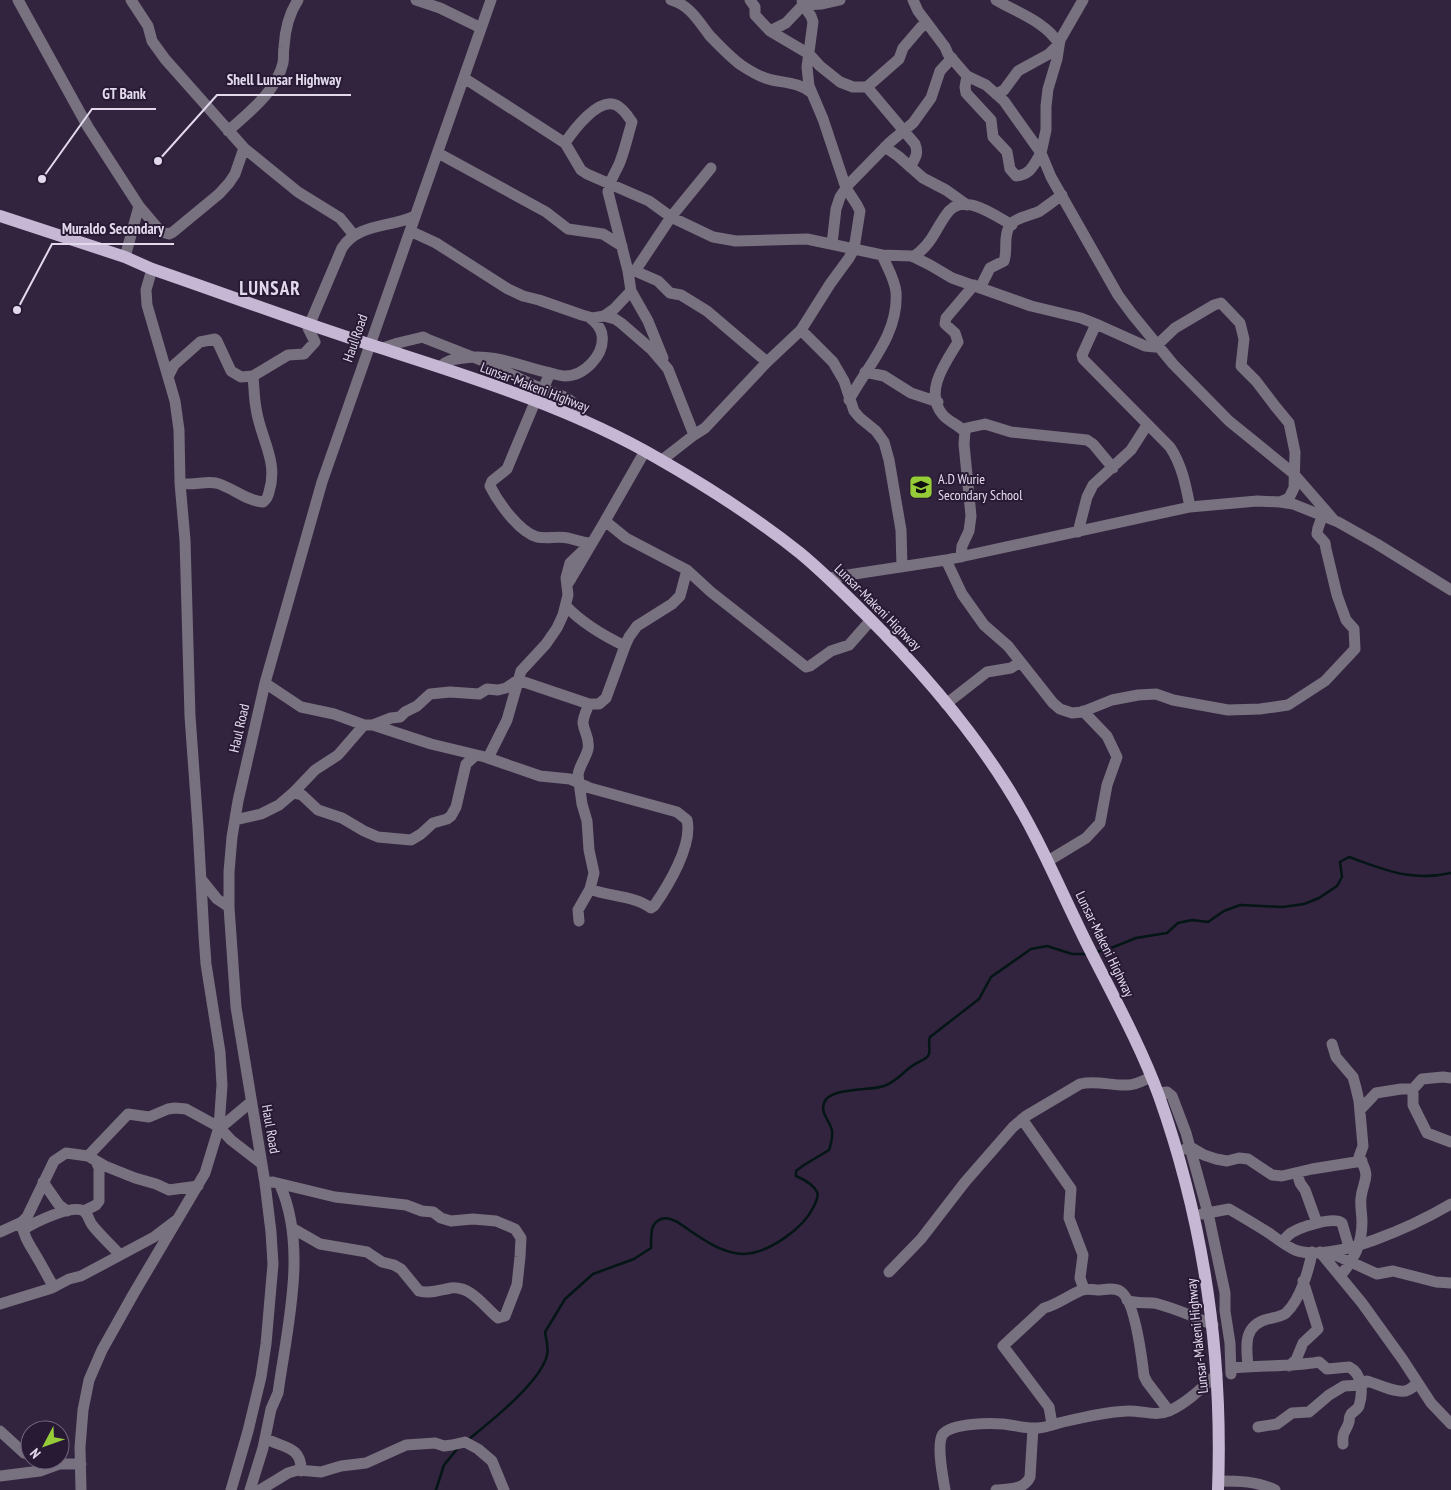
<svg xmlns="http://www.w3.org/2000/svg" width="1451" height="1490" viewBox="0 0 1451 1490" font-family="'PT Sans Narrow',sans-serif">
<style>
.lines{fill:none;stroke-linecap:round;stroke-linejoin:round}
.stream{stroke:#031615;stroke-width:2.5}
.minor{stroke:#78717f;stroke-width:11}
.major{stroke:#c6b7d5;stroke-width:12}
.labels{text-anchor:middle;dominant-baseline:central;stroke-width:4;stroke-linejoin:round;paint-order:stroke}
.street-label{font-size:14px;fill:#e2daec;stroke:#281a34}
.poi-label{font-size:14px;fill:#e2daec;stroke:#281a34;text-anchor:start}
.district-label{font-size:19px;font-weight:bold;letter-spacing:1px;fill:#e2daec;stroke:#281a34}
.leader{fill:none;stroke:#e2daec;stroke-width:2}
.callout-dot{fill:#e2daec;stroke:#281a34;stroke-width:2}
.callout-label{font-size:15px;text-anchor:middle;font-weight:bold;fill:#e2daec;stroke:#281a34;stroke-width:4;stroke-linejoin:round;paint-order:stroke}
</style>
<rect width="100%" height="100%" fill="#32233e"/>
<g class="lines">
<path class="stream" d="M1095 952 1106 950 1136 938 1167 933 1178 923 1192 920 1208 922 1224 911 1240 905 1283 907 1304 904 1319 898 1337 886 1342 877 1340 862 1349 857C1386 870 1411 882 1451 873
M468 1440C490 1422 541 1382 547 1355 549 1348 546 1339 545 1332L565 1299 593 1274 634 1259 651 1248C651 1242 651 1235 652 1229 655 1219 665 1216 673 1220 679 1222 684 1227 689 1230 705 1241 724 1254 744 1254 769 1253 804 1228 814 1206 816 1202 819 1196 817 1192 813 1184 803 1179 796 1176V1171L804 1165 829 1150C831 1144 833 1138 832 1131 831 1122 820 1114 824 1103 829 1087 871 1091 884 1086 896 1082 903 1072 912 1066 917 1062 925 1060 928 1056 932 1051 927 1043 930 1037L979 999 991 977 1031 949 1047 946 1072 954H1087
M436 1490 444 1465 458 1448"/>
<path class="minor" d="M18 0 88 127 139 206 161 232 169 234 173 232 219 194 229 183 235 174 244 148
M131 0 148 26 152 41 165 59 244 148 298 192 340 218 353 234
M416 0 440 8 481 28
M671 0C690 5 699 22 710 36 720 46 730 57 741 65 750 71 761 78 772 80 787 83 800 83 812 93
M750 0 755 7V15L770 31 786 23 803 5 802 0
M913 0 918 11 945 47 948 54 967 76 986 85 1004 101 1041 153C1034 164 1031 175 1016 176L1010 169 1007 152 993 137 991 120 966 93 965 87 967 76
M996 0C1018 13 1046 22 1059 44L1049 54 1018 71 1004 90 996 94
M1083 0 1060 40 1057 59 1048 89 1046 106V130L1041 153 1051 177 1118 295 1132 314 1173 364 1229 421 1293 473 1333 519
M803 5 822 4 840 0
M770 31 809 54 820 66 840 82 853 87H867
M464 78 565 143 581 170 587 174 649 201 671 217 713 237 736 241 807 239 882 255 912 256 930 265 952 278 1031 306 1081 318 1096 324 1082 355 1083 359 1170 447C1182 465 1186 486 1190 507
M228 131C249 112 276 92 283 63 284 58 283 52 284 47 285 30 288 15 298 0
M565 143C573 131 598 97 616 105 623 108 628 116 632 122 628 135 625 149 620 162 616 172 609 181 608 192L628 271 631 291 648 321 663 358
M885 147 898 156 923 178 946 190 967 205
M438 153 546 212 568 229 603 234 622 246
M910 167C915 158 919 154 915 144L867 87 899 59 903 48 921 27 927 24
M410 231 436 243 508 289 523 296 539 300 582 315 593 318 604 316 615 319 621 323 651 349 668 369 694 435 662 460
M832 244 836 209 840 197 848 185 889 143 913 123 931 98 940 71 952 58
M125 257 139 206
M913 257C924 250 930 242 936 231 940 224 944 217 949 211 966 193 995 216 1012 225
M628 271H635L658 281 670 293 681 295 707 311 767 362
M635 271 671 217 711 168
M980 288 990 268 1004 261C1008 250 1003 238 1009 227 1015 217 1030 216 1040 211 1047 206 1055 200 1062 195
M604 316 614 309 631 291
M1096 324 1145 346 1155 347 1175 328 1214 305 1221 303 1240 323 1244 339 1241 366 1256 381 1275 406 1289 423 1295 452 1294 488 1289 498 1280 502
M801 330 833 362 844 381 854 411 860 418 876 431 884 442 889 460 901 530 902 567
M383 348 398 343 423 337 427 339 488 363 535 386 567 398 576 405 580 410 581 420
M440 367C447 360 454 359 464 358 493 353 519 366 546 372 552 373 559 376 565 376 584 376 605 355 602 335 601 327 595 322 589 317
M865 372 884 376 911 393 938 402
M550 373 543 389 535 402 507 469 492 481 490 486C498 502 519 532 537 537 547 539 558 536 568 538 576 540 583 543 591 543
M168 377 174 365 200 342 215 339 217 341 231 371 241 377 253 376 288 355 304 354 315 342 308 328 342 248C358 223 390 228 415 216
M849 400C868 365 899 334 896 292 895 280 887 267 882 255
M962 429 985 424 1011 432 1087 440 1093 444 1113 468
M694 435 705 428 767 362 801 330 830 284 849 258 854 249 860 211 857 205 846 188 823 119 809 86 807 67 813 22 811 16 803 5
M645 451 605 521 626 538 687 570 711 592 806 667 810 666 831 651 849 645 871 620
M180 483C192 486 204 481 216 483 232 487 246 501 263 502 267 499 268 497 269 492 279 461 260 438 256 408 254 397 254 386 253 376
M1078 532 1087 497 1093 485 1131 450 1147 425
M961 557 962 546 969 531 971 516 964 444 965 432C959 425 949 422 943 415 923 392 946 362 958 342L955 333 945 324 946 318 974 285
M946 560 962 594 984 625 1008 646 1053 703 1060 709 1072 713 1082 712 1112 700 1138 695 1156 694 1173 700 1228 710 1260 709 1288 705 1325 681 1355 649 1354 629 1346 620 1337 595 1326 549 1325 543 1317 534 1318 528 1322 517
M828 578 946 560 1190 507 1257 501 1280 502 1293 504 1338 522 1377 544 1451 590
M569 582 605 521
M566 606C582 623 604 636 625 646L629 637 637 626 672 604 680 596 687 570
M265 683 301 707 334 714 364 725H373L431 744 485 757 540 776 570 779 590 788 677 812 687 820C693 845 668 886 654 906L651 908C633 895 609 897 590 889
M946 704 987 672 1011 668 1020 662
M373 725 391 718 400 717 405 712 417 706 430 694 450 692 479 694 487 689 498 690 506 688 518 680 589 704H599L606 698 625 646
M488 758 507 720 521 671 546 644 557 628 563 615 568 595 566 578 570 563 591 543
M293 793 302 795 318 810 342 818 364 831 378 837 411 840 421 834 433 823 447 819 451 816 456 807 466 764 476 755
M235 820 261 814 279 805 293 793 315 770 338 755 364 725
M1048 861 1086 838 1100 823 1107 785 1117 757 1107 736 1083 711
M201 879 217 899 229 907
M579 921 578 910 590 889 594 873 589 850 587 821 582 804 578 775C579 766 586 758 588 749 590 737 584 733 583 723 583 717 587 709 589 704
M1332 1044 1336 1057 1353 1077 1356 1088 1359 1101 1363 1146 1359 1157C1372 1179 1363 1179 1361 1198 1360 1206 1362 1214 1362 1222 1362 1244 1354 1260 1340 1276
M1413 1089V1105L1427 1133 1451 1142
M1158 1093 1167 1092 1172 1096 1186 1133 1208 1213 1225 1293V1311L1230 1343 1231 1374
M1360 1110 1376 1093 1401 1089H1413L1422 1079 1443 1077 1451 1078
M1022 1119 1071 1189 1069 1218 1083 1255 1080 1278 1084 1289
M219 1127 226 1123 251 1102
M1185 1149 1192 1148 1204 1155 1216 1159 1227 1161 1239 1158 1248 1159 1272 1175 1282 1176 1312 1169 1362 1161
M88 1156 105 1166 135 1178 156 1184 169 1190 198 1186
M1297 1173 1300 1183 1305 1190 1317 1223
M43 1182 59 1205 67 1211
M265 1183 273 1182 335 1197 406 1205 422 1211 433 1212 441 1218 451 1221 473 1219 496 1221 515 1229 521 1238 520 1257 517 1285 505 1316 498 1318C484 1307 472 1286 451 1288 440 1290 431 1294 419 1291L401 1269 394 1265 382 1262 367 1252 320 1244 292 1228
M84 1211 96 1205 99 1201V1168L96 1161
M1202 1214 1229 1209C1243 1217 1256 1225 1269 1233 1277 1239 1286 1246 1295 1250 1334 1264 1417 1224 1451 1204
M22 1223C23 1237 32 1248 38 1259 44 1269 48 1278 54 1287
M23 1230C33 1223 75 1202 85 1212 89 1216 89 1222 93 1226 101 1236 111 1245 120 1255
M0 1232 22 1222 27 1217 54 1161 66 1153 88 1156 128 1114 149 1117 168 1109 175 1108 186 1109 219 1127 231 1140 262 1164
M1282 1242C1285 1239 1287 1236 1291 1233 1301 1227 1333 1216 1342 1223L1349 1247
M1320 1252 1362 1303 1403 1360 1431 1403 1451 1424
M1329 1252 1377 1274 1393 1271 1436 1282 1451 1283
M889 1272 921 1239 965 1182 1013 1127 1026 1116 1080 1084C1096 1080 1112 1086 1128 1085 1136 1085 1144 1080 1151 1077
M1127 1300C1137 1305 1148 1301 1158 1304 1177 1309 1195 1317 1213 1325
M0 1304 52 1288 69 1279 81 1276 154 1237 175 1221
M1248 1366C1246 1346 1243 1325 1268 1319 1275 1317 1281 1317 1286 1313 1300 1300 1309 1270 1312 1252
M1289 1366 1296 1360 1303 1343 1318 1329 1303 1281
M1231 1368C1260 1365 1290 1367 1319 1362L1327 1369 1349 1367C1363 1374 1363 1393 1359 1406 1358 1409 1354 1411 1351 1414 1348 1419 1350 1417 1349 1422 1346 1432 1342 1431 1343 1444
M1052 1424 1049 1407 1003 1346 1044 1308C1057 1305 1069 1295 1082 1290 1087 1288 1092 1290 1097 1290 1105 1290 1113 1287 1120 1291 1135 1299 1142 1359 1144 1376L1147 1382 1169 1411
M1258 1427 1277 1424 1292 1413 1309 1412 1329 1395 1344 1386 1362 1385 1367 1381C1378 1384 1398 1395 1408 1390 1411 1389 1415 1385 1418 1383
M0 1431 24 1453 30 1454
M265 1438C281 1448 302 1445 301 1471
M0 1476 40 1471 59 1464H81
M1219 1481C1238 1481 1257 1481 1275 1490
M81 1490 80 1447 83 1410 89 1380 102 1350 134 1293 205 1173 219 1127 222 1085 220 1052 206 964 204 936 198 827 190 716 185 540 180 483 179 430 175 401 147 305 146 290 152 269
M231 1490 248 1431 261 1377 266 1344 273 1264 271 1232 265 1183 236 1007 229 907V872L232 837 238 801 265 683 322 482 491 0
M250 1490 263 1448 271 1409 278 1393C287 1327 308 1248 280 1185
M260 1490 288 1473 298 1470 321 1472 341 1466 366 1463 406 1445 435 1443 444 1446 452 1445 465 1442 478 1449 492 1461 504 1490
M945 1490C943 1478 936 1443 943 1434 953 1423 989 1423 1003 1424 1014 1425 1026 1429 1037 1428 1046 1428 1054 1424 1063 1422 1084 1417 1106 1412 1127 1411 1141 1410 1155 1417 1169 1411 1187 1403 1203 1387 1217 1374
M996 1490C1008 1489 1024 1490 1030 1477L1033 1428"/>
<path class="major" d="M0 216 125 257 152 269C219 292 286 317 353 339 457 373 565 404 659 459 708 487 756 518 800 553 823 572 844 593 865 614 917 666 967 723 1006 785 1038 835 1060 890 1087 944 1112 994 1140 1044 1159 1096 1204 1223 1223 1356 1218 1490"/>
</g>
<defs>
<g id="school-square" transform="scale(1.25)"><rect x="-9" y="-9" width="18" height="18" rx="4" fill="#97cc39" stroke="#281a34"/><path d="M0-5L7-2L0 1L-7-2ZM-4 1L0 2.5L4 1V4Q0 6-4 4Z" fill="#111"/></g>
</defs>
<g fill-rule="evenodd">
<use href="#school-square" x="921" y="487"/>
</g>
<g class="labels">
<g class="street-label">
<text transform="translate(355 338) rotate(-71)">Haul Road</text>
<text transform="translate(535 387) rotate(21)">Lunsar-Makeni Highway</text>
<text transform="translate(878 607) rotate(45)">Lunsar-Makeni Highway</text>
<text transform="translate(239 728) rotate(-77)">Haul Road</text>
<text transform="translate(1105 944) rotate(64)">Lunsar-Makeni Highway</text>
<text transform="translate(271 1129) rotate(80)">Haul Road</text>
<text transform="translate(1197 1336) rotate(-96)">Lunsar-Makeni Highway</text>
</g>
<g class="poi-label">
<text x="938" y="479">A.D Wurie<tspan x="938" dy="16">Secondary School</tspan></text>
</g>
<g class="district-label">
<text x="270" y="288">LUNSAR</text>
</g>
</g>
<path class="leader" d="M158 161L217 95H351M42 179L92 109H156M17 310L52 244H174"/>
<g class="callout-dot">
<circle cx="158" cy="161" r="5"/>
<circle cx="42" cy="179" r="5"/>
<circle cx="17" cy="310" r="5"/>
</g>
<g class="callout-label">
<text x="284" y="85">Shell Lunsar Highway</text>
<text x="124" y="99">GT Bank</text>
<text x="113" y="234">Muraldo Secondary</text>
</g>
<g transform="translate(45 1445) rotate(229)"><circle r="24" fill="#281a34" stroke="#72677e"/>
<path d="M0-4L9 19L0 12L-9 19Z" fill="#97cc39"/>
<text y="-8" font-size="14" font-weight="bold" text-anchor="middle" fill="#e2daec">N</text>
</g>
</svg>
